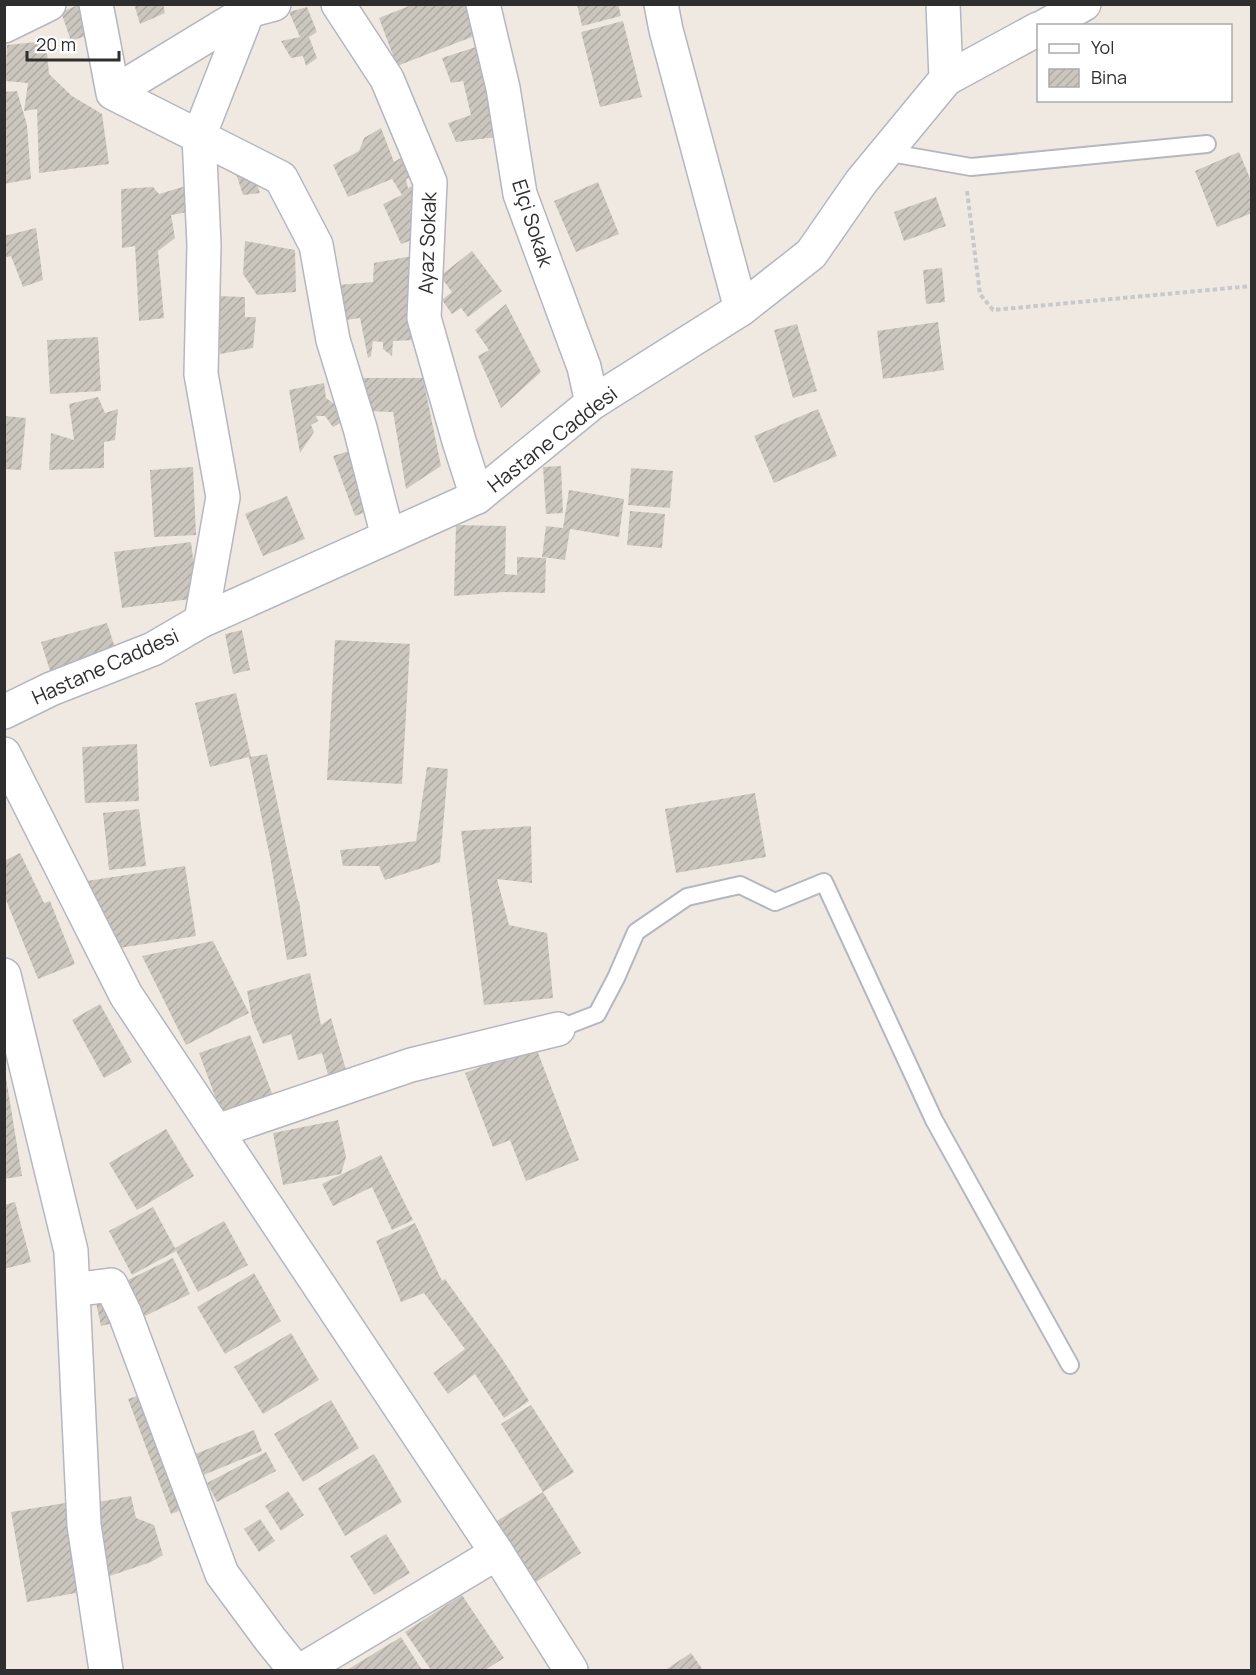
<svg xmlns="http://www.w3.org/2000/svg" width="1256" height="1675" viewBox="0 0 1256 1675" font-family="Manrope,sans-serif">
<style>
.building{fill:url(#building-hatch)}
.lines{fill:none;stroke-linecap:round;stroke-linejoin:round}
.lane-casing{stroke:#b4b7c1;stroke-width:20}
.street-casing{stroke:#b4b7c1;stroke-width:36}
.secondary-casing{stroke:#b4b7c1;stroke-width:36}
.path{stroke:#c9c9c9;stroke-width:4;stroke-dasharray:4.5 3;stroke-linecap:butt}
.lane{stroke:#fff;stroke-width:16}
.street{stroke:#fff;stroke-width:33}
.secondary{stroke:#fff;stroke-width:33}
.labels{text-anchor:middle;dominant-baseline:central;stroke-width:6;stroke-linejoin:round;paint-order:stroke}
.street-label{font-size:20px;fill:#2e2e2e;stroke:#fff}
</style>
<defs>
<pattern id="building-hatch" width="6" height="6" patternUnits="userSpaceOnUse" patternTransform="scale(1.5)"><rect width="6" height="6" fill="#cbc7bf"/><path d="M-1 1l2-2M0 6l6-6M5 7l2-2" fill="none" stroke="#afaba4"/></pattern>
</defs>
<rect width="100%" height="100%" fill="#efe9e1"/>
<path class="building" d="M81 4 94 33 71 41 61 12Z
M134 4H163L165 13 140 24Z
M414 4H471L482 33 397 66 379 18Z
M577 4H618L621 16 582 26Z
M307 7 317 32 309 37 317 58 306 66 303 56 291 58 281 41 300 37 289 12Z
M623 21 642 97 600 107 581 32Z
M46 41 49 74 72 96 102 114 109 164 39 173 37 109 24 111 28 83 5 81 7 45Z
M479 46 497 137 456 142 448 123 471 115 463 81 451 83 442 58Z
M17 91 27 125 31 179 4 184V92Z
M381 128 394 162 404 156 418 175 406 179 408 188 420 183 425 197 410 211 418 238 401 244 383 204 402 195 392 179 348 197 333 165 359 151 364 138Z
M1239 152 1252 183V213L1217 227 1195 171Z
M234 167 252 169 260 193 243 195Z
M598 182 619 234 576 252 554 201Z
M189 185 188 212 171 215 175 238 158 251 164 318 139 321 135 246 122 248 121 189 153 187 159 194Z
M936 197 946 226 904 241 894 212Z
M36 228 43 280 23 287 11 256 4 258V236Z
M245 241 295 250 296 292 257 295 243 274Z
M472 251 502 291 468 317 461 308 452 314 442 300 452 292 440 276Z
M423 254 415 340 393 341 392 356 383 349V342L373 341 371 356 368 358 360 318 346 320 338 285 373 282 374 263Z
M942 268 945 302 926 304 923 270Z
M216 296 245 297V317H256L253 348 220 354Z
M506 304 541 372 501 408 478 356 489 350 475 330Z
M938 322 944 370 883 379 877 331Z
M797 324 817 391 793 398 774 330Z
M98 337 101 391 50 394 47 340Z
M362 378H423L441 466 406 489 393 412 362 411Z
M324 383 326 398 352 417 333 427 325 416H316L318 421 311 425 314 432 300 453 289 390Z
M98 397 105 413 118 409 115 440 104 442V468L49 470 51 433 74 440 69 404Z
M818 409 837 456 774 483 754 436Z
M4 416 26 418 21 470 4 469Z
M355 449 376 508 355 516 333 456Z
M561 466 563 513 546 514 543 467Z
M193 467 196 535 154 537 150 470Z
M631 468 673 471 670 508 628 505Z
M569 490 624 499 619 537 570 529 565 560 542 557 546 526 563 528Z
M287 496 305 539 263 556 245 514Z
M630 511 665 514 662 548 627 545Z
M456 525 506 526 505 574 517 575V557L546 558 545 593 504 592 454 596Z
M191 542 198 598 122 608 114 552Z
M107 623 117 654 51 674 41 642Z
M242 630 250 670 233 674 225 634Z
M335 640 410 644 402 784 327 780Z
M236 693 251 757 267 754 298 901H299L307 956 287 960 270 857 249 757 210 767 195 703Z
M137 744 139 801 85 803 82 747Z
M427 767 448 769 440 862 385 880 379 866H343L340 850 380 846 416 841Z
M755 793 766 857 676 873 665 809Z
M139 809 146 866 109 870 103 813Z
M531 826 532 883 497 879 509 925 547 933 553 998 484 1005 461 831Z
M20 853 44 903 50 901 75 964 38 979 4 895V861Z
M185 866 196 936 119 948 87 881Z
M213 941 249 1013 186 1045 142 956Z
M310 973 321 1025 331 1018 348 1077 330 1082 322 1053 298 1060 291 1034 263 1044 252 1018 247 991Z
M100 1004 132 1062 104 1078 72 1020Z
M250 1035 276 1104 225 1123 199 1053Z
M535 1045 579 1160 526 1181 510 1140 493 1147 465 1073Z
M4 1078H6L22 1176 4 1179Z
M338 1120 346 1157 341 1174 283 1185 273 1133Z
M166 1129 194 1176 137 1210 109 1163Z
M381 1155 413 1220 392 1230 372 1187 333 1206 322 1184Z
M15 1202 31 1262 4 1269V1205Z
M153 1207 175 1248 224 1221 248 1265 198 1292 176 1251 132 1275 109 1231Z
M415 1223 442 1281 445 1279 501 1357 529 1401 504 1418 475 1374 448 1394 433 1373 465 1349 424 1293 401 1302 376 1241Z
M173 1258 190 1294 145 1316 128 1280Z
M254 1273 281 1321 225 1354 197 1307Z
M113 1294 118 1322 101 1326 95 1298Z
M291 1333 319 1380 263 1414 234 1367Z
M143 1394 186 1508 171 1514 128 1399Z
M331 1400 359 1448 303 1482 274 1434Z
M531 1405 574 1472 543 1492 501 1424Z
M254 1430 262 1451 201 1476 193 1455Z
M266 1452 276 1471 217 1502 207 1483Z
M374 1454 402 1502 345 1536 318 1488Z
M288 1491 304 1515 281 1531 265 1506Z
M543 1492 581 1553 522 1591 484 1529Z
M131 1496 136 1518 154 1525 163 1555 151 1562 101 1579 93 1503Z
M65 1503 81 1592 27 1602 11 1512Z
M260 1519 275 1541 259 1552 244 1529Z
M386 1534 410 1573 374 1595 350 1556Z
M462 1595 504 1658 485 1670H431L405 1632Z
M401 1637 422 1670H347Z
M691 1653 703 1670H665Z"/>
<g class="lines">
<g class="lane-casing">
<path id="lane" d="M885 152 971 167 1207 144
M558 1029 597 1014 616 978 636 932 687 897 740 885 775 902 824 882 934 1120 1070 1365"/>
</g>
<g class="street-casing">
<path id="street" d="M96 4 113 93 281 178 316 245 333 340 360 428 388 537
M338 4 387 79 430 182 424 318 459 441 477 497
M483 4 503 88 520 194 584 367 592 403
M661 4 666 30 741 309
M4 26 49 4
M1045 26 1084 4
M946 79 1038 29
M113 93 248 11
M201 621 223 497 201 374 204 245 199 136 248 11 274 4
M4 975 71 1251 84 1525 106 1670
M217 1131 411 1065 558 1029
M73 1290 111 1285 125 1314 222 1574 270 1639 295 1670
M302 1670 497 1553"/>
</g>
<g class="secondary-casing">
<path id="secondary" d="M4 712 51 689 153 649 201 621 477 497 592 403 741 309 811 254 861 182 946 79 943 4
M4 754 126 995 497 1553 571 1670"/>
</g>
<path class="path" d="M967 191 980 294 993 310 1252 286"/>
<use href="#lane" class="lane"/>
<use href="#street" class="street"/>
<use href="#secondary" class="secondary"/>
</g>
<g class="labels">
<g class="street-label">
<text transform="translate(533 223) rotate(72)">Elçi Sokak</text>
<text transform="translate(427 243) rotate(-88)">Ayaz Sokak</text>
<text transform="translate(552 439) rotate(-38)">Hastane Caddesi</text>
<text transform="translate(105 666) rotate(-24)">Hastane Caddesi</text>
</g>
</g>
<rect width="1256" height="1675" fill="none" stroke="#2e2e2e" stroke-width="12"/>
<rect x="1037" y="24" width="195" height="78" fill="#ffffff" stroke="#ababab" stroke-width="1.5"/>
<rect x="1049" y="44" width="30" height="9" fill="#ffffff" stroke="#ababab" stroke-width="1.5"/>
<text x="1091" y="54" font-size="18" fill="#2e2e2e">Yol</text>
<rect x="1049" y="69" width="30" height="18" fill="url(#building-hatch)" stroke="#ababab" stroke-width="1.5"/>
<text x="1091" y="84" font-size="18" fill="#2e2e2e">Bina</text>
<path d="M27 51v9h92v-9" fill="none" stroke="#2e2e2e" stroke-width="3"/>
<text x="36" y="51" font-size="18" fill="#2e2e2e" stroke="#ffffff" stroke-width="4.5" paint-order="stroke">20 m</text>
</svg>
